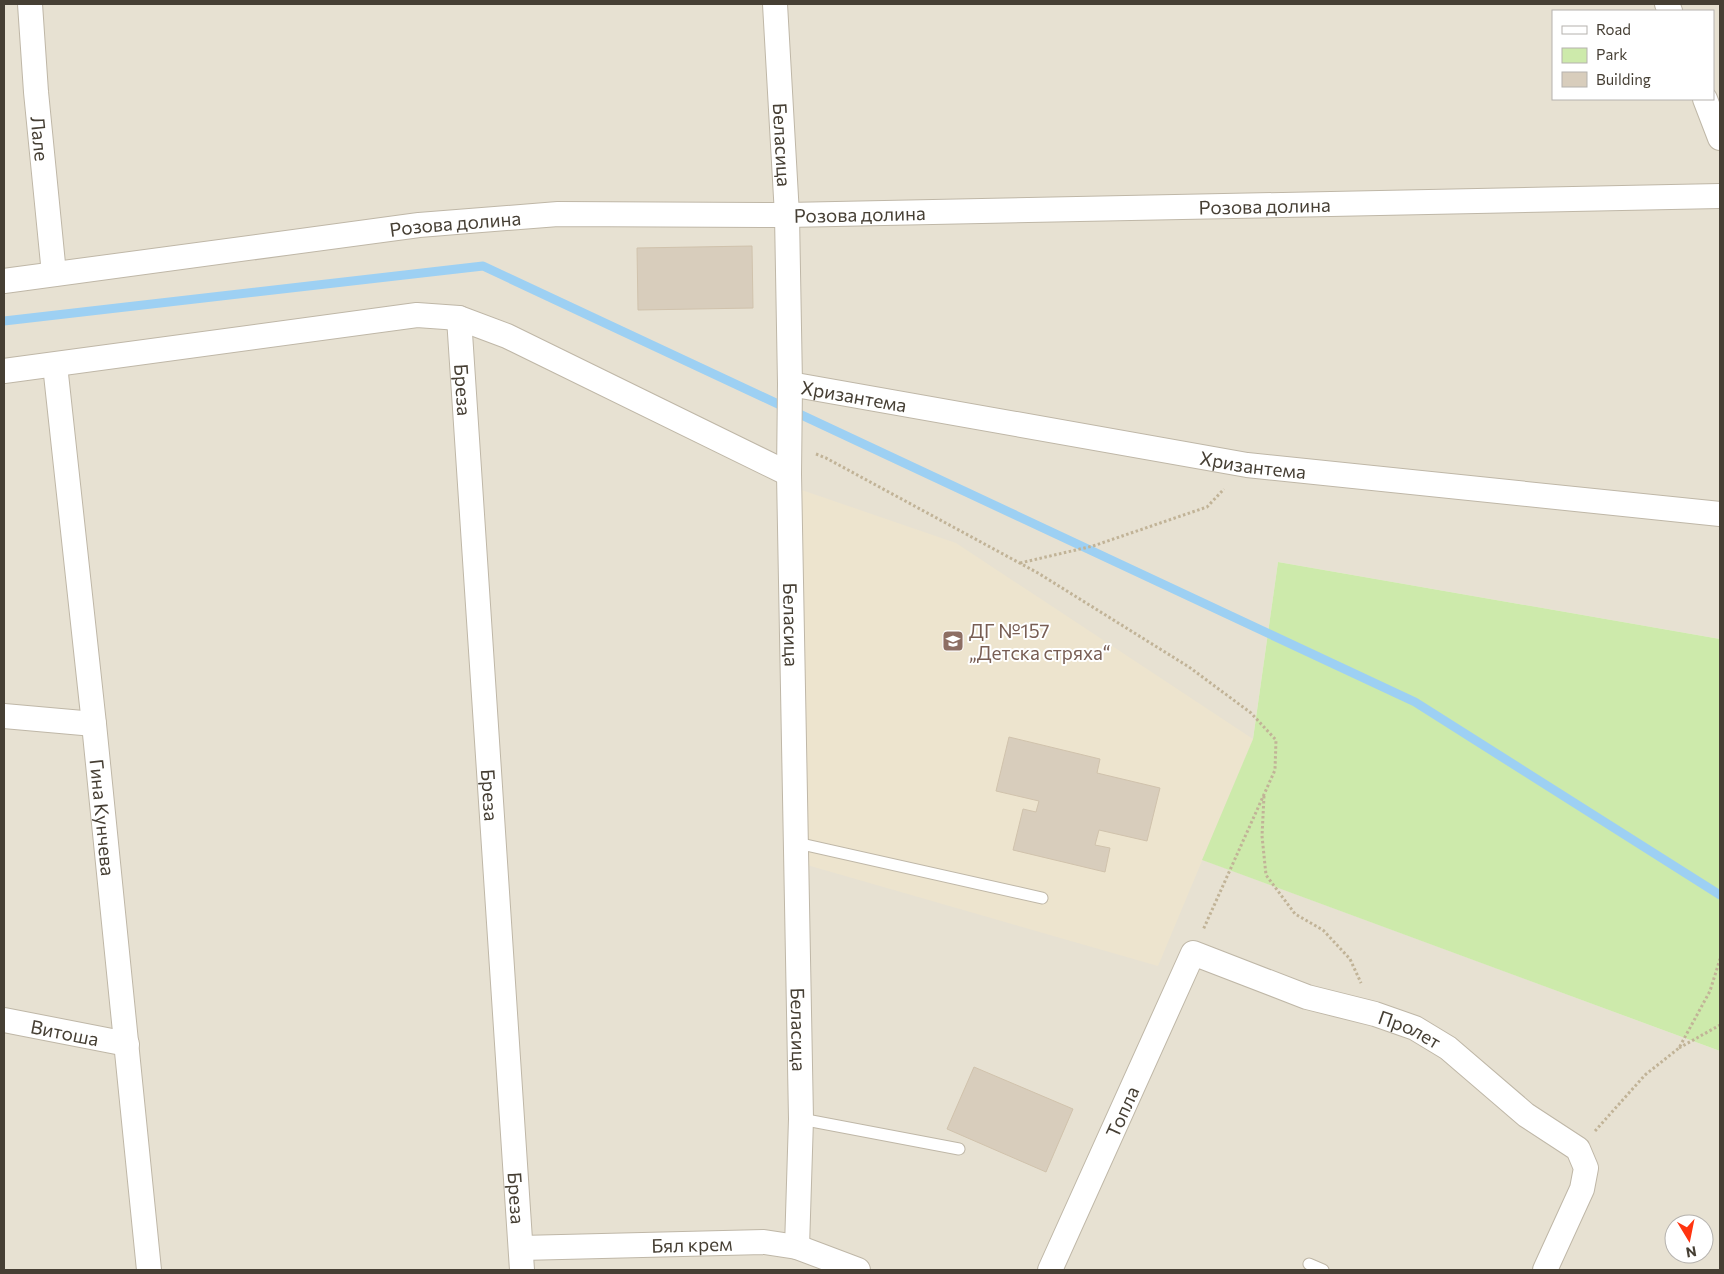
<svg xmlns="http://www.w3.org/2000/svg" width="1724" height="1274" viewBox="0 0 1724 1274" font-family="Commissioner,sans-serif">
<style>
.residential{fill:#e7e1d2;fill-rule:evenodd}
.education{fill:#ede4ce}
.green{fill:#cdeaab}
.lines{fill:none;stroke-linecap:round;stroke-linejoin:round}
.stream{stroke:#9dd0f3;stroke-width:9}
.building{fill:#d8cdbc;stroke:#d0c2ac}
.service-casing{stroke:#bfb7a7;stroke-width:13}
.minor-casing{stroke:#bfb7a7;stroke-width:26}
.path{stroke:#c1b397;stroke-width:3;stroke-dasharray:2.5 2.5;stroke-linecap:butt}
.service{stroke:#fff;stroke-width:11}
.minor{stroke:#fff;stroke-width:24}
.labels{text-anchor:middle;dominant-baseline:central;stroke-width:4;stroke-linejoin:round;paint-order:stroke}
.street-label{font-size:19px;fill:#463f34;stroke:#fff}
.education-label{font-size:19px;fill:#785e54;stroke:#fff;text-anchor:start}
</style>
<rect width="100%" height="100%" fill="#f3efe4"/>
<path class="residential" d="M4 4H1720V639L1278 562 1253 739 1203 860 1720 1051V1270H4ZM1553 11H1713V99H1553ZM1674 1224H1704V1254H1674Z"/>
<path class="education" d="M796 488 956 543 1253 739 1158 966 807 865Z"/>
<path class="green" d="M1278 562 1720 639V1051L1202 860 1253 739Z"/>
<g class="lines">
<path class="stream" d="M4 321 483 266 1415 702 1720 895"/>
</g>
<path class="building" d="M752 246 753 308 638 310 637 248Z
M1009 737 1100 759 1097 773 1160 788 1147 841 1099 830 1095 845 1110 848 1105 872 1013 850 1023 809 1036 812 1039 801 996 791Z
M974 1067 1073 1109 1046 1172 947 1129Z"/>
<g class="lines">
<g class="service-casing">
<path id="service" d="M797 843 1042 898
M801 1119 959 1149
M1309 1264 1323 1270"/>
</g>
<g class="minor-casing">
<g id="minor">
<path id="s1" d="M30 4 36 92 54 274"/>
<path id="s2" d="M775 4 787 215 790 384 789 474 801 1119 797 1247"/>
<path d="M1667 4 1670 11"/>
<path d="M1705 99 1720 138"/>
<path id="s3" d="M4 281 419 225 558 214 787 215 1720 196"/>
<path id="s4" d="M459 318 522 1270"/>
<path id="s5" d="M55 365 94 724 149 1270"/>
<path d="M4 371 417 315 459 318 507 336 789 474"/>
<path id="s6" d="M790 384 1247 465 1720 514"/>
<path d="M4 716 94 724"/>
<path id="s7" d="M4 1020 127 1044"/>
<path id="s8" d="M521 1248 764 1242 797 1247 858 1270"/>
<path id="s9" d="M1050 1270 1193 953 1307 997 1375 1014 1415 1028 1448 1048 1526 1115 1578 1149 1586 1168 1582 1189 1545 1270"/>
</g>
</g>
<path class="path" d="M816 454 826 458 1038 573 1189 667 1251 713 1276 740 1275 770 1203 930
M1020 563 1093 546 1207 507 1224 489
M1264 796 1262 836 1266 875 1295 914 1323 930 1350 959 1361 983
M1679 1048 1720 1025
M1595 1131 1645 1075 1679 1048 1710 991 1720 959"/>
<use href="#service" class="service"/>
<use href="#minor" class="minor"/>
</g>
<defs>
<g id="school-square" transform="scale(1.125)"><rect x="-9" y="-9" width="18" height="18" rx="4" fill="#8d6e63" stroke="#fff"/><path d="M0-5L7-2L0 1L-7-2ZM-4 1L0 2.5L4 1V4Q0 6-4 4Z" fill="#fff"/></g>
</defs>
<g fill-rule="evenodd">
<use href="#school-square" x="953" y="641"/>
</g>
<g class="labels">
<g class="street-label">
<text stroke="none"><textPath href="#s1" startOffset="135">Лале</textPath></text>
<text stroke="none"><textPath href="#s2" startOffset="141">Беласица</textPath></text>
<text stroke="none"><textPath href="#s3" startOffset="1265">Розова долина</textPath></text>
<text stroke="none"><textPath href="#s3" startOffset="860">Розова долина</textPath></text>
<text stroke="none"><textPath href="#s3" startOffset="455">Розова долина</textPath></text>
<text stroke="none"><textPath href="#s4" startOffset="72">Бреза</textPath></text>
<text stroke="none"><textPath href="#s6" startOffset="65">Хризантема</textPath></text>
<text stroke="none"><textPath href="#s6" startOffset="470">Хризантема</textPath></text>
<text stroke="none"><textPath href="#s2" startOffset="621">Беласица</textPath></text>
<text stroke="none"><textPath href="#s4" startOffset="478">Бреза</textPath></text>
<text stroke="none"><textPath href="#s5" startOffset="455">Гина Кунчева</textPath></text>
<text stroke="none"><textPath href="#s2" startOffset="1026">Беласица</textPath></text>
<text stroke="none"><textPath href="#s9" startOffset="578">Пролет</textPath></text>
<text stroke="none"><textPath href="#s7" startOffset="62">Витоша</textPath></text>
<text stroke="none"><textPath href="#s9" startOffset="174">Топла</textPath></text>
<text stroke="none"><textPath href="#s4" startOffset="882">Бреза</textPath></text>
<text stroke="none"><textPath href="#s8" startOffset="171">Бял крем</textPath></text>
</g>
<g class="education-label">
<text x="969" y="630">ДГ №157<tspan x="969" dy="22">„Детска стряха“</tspan></text>
</g>
</g>
<rect width="1724" height="1274" fill="none" stroke="#463f34" stroke-width="10"/>
<rect x="1552" y="10" width="162" height="90" fill="#ffffff" stroke="#b5b2ae"/>
<rect x="1562" y="26" width="25" height="8" fill="#ffffff" stroke="#b5b2ae"/>
<text x="1596" y="35" font-size="15" fill="#463f34">Road</text>
<rect x="1562" y="48" width="25" height="15" fill="#cdeaab" stroke="#b5b2ae"/>
<text x="1596" y="60" font-size="15" fill="#463f34">Park</text>
<rect x="1562" y="72" width="25" height="15" fill="#d8cdbc" stroke="#b5b2ae"/>
<text x="1596" y="85" font-size="15" fill="#463f34">Building</text>
<g transform="translate(1689 1239) rotate(170)"><circle r="24" fill="#ffffff" stroke="#b5b2ae"/>
<path d="M0-4L9 19L0 12L-9 19Z" fill="#ff3410"/>
<text y="-8" font-size="14" font-weight="bold" text-anchor="middle" fill="#463f34">N</text>
</g>
</svg>
